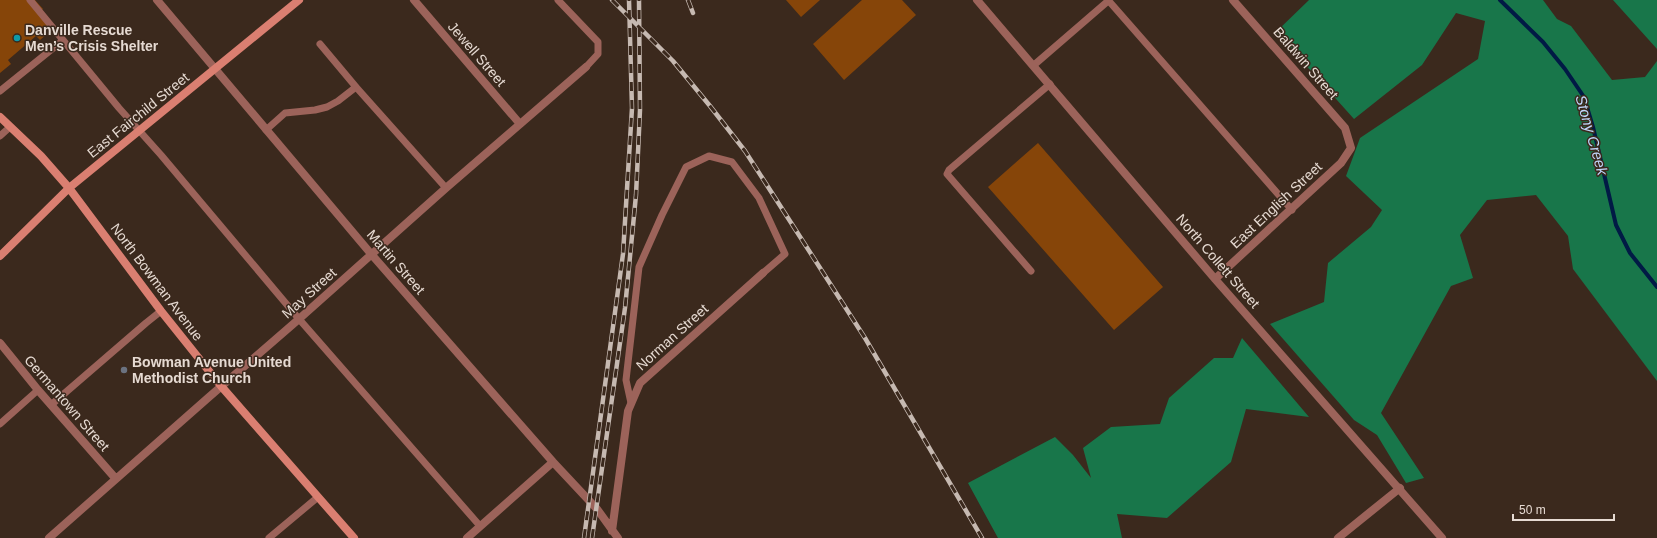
<svg xmlns="http://www.w3.org/2000/svg" width="1657" height="538" viewBox="0 0 1657 538" font-family="Helvetica,sans-serif">
<style>
.forest{fill:#18764a}
.lines{fill:none;stroke-linecap:round;stroke-linejoin:round}
.stream{stroke:#011a45;stroke-width:4}
.building{fill:#864509}
.lane{stroke:#9c635a;stroke-width:7}
.street{stroke:#9c635a;stroke-width:8}
.secondary{stroke:#da7f71;stroke-width:8}
.rail-casing{stroke:#c6b9b1;stroke-width:4.5}
.rail{stroke:#3b291d;stroke-width:3;stroke-dasharray:9;stroke-linecap:butt}
.culture-dot{fill:#0f9aa8;stroke:#3b291d;stroke-width:1.5}
.worship-dot{fill:#6b7280;stroke:#3b291d;stroke-width:1.5}
.labels{text-anchor:middle;dominant-baseline:central;stroke-width:3;stroke-linejoin:round;paint-order:stroke}
.poi-label{font-size:14px;font-weight:bold;fill:#e6dad2;stroke:#3b291d;text-anchor:start}
.street-label{font-size:14px;fill:#e6dad2;stroke:#3b291d}
.water-label{font-size:15px;font-style:italic;fill:#c0d7fb;stroke:#3b291d}
</style>
<rect width="100%" height="100%" fill="#3b291d"/>
<path class="forest" d="M1309 0H1543L1557 19 1571 26 1612 80 1645 77 1657 61V381L1573 269 1568 236 1536 195 1487 200 1460 235 1473 278 1451 286 1381 413 1424 478 1406 483 1377 435 1354 420 1270 324 1324 302 1328 263 1371 227 1382 210 1346 176 1360 138 1478 59 1485 21 1456 13 1422 65 1354 119 1276 32Z
M1613 0H1657V49Z
M1242 338 1309 417 1246 409 1231 462 1167 518 1117 514 1122 538H998L968 483 1055 437 1073 455 1091 478 1083 448 1111 427 1160 424 1169 398 1214 358H1233Z"/>
<g class="lines">
<path class="stream" d="M1500 0 1543 42 1565 69 1584 97 1593 127 1616 225 1630 253 1657 287"/>
</g>
<path class="building" d="M0 0H35L43 9 38 13 53 29 40 40 36 36 8 60 11 64 0 73Z
M786 0H820L801 17Z
M862 0H902L916 15 844 80 813 44Z
M1038 143 1163 287 1114 330 988 187Z"/>
<g class="lines">
<path class="lane" d="M30 0 119 108 161 155 299 319 480 526
M558 0 598 42V54L586 67
M1108 0 1292 210
M320 44 356 87 446 188
M1034 65 1108 1
M0 91 62 41
M266 130 285 113 315 110 327 107 338 101 356 87
M0 136 10 127
M1031 271 947 174 949 170 1050 84
M631 403 626 380 639 267 662 215 686 167 709 156 732 162 759 198 785 254 763 273
M51 405 146 323 161 311
M0 424 38 390
M269 538 318 497"/>
<path class="street" d="M157 0 372 255 553 462 597 509 618 538
M414 0 520 124
M977 0 1215 279 1442 538
M1215 279 1341 163 1351 148 1345 128 1233 0
M0 343 38 390 116 479
M612 531 628 411 640 383 763 273
M49 538 209 397 299 319 446 188 586 67
M467 538 553 462
M1338 538 1400 488"/>
<path class="secondary" d="M0 117 41 156 69 188 161 311 221 386 354 538
M0 256 69 188 299 0"/>
<g class="rail-casing">
<path id="rail" d="M612 0 673 61 710 106 745 151 865 338 982 538
M688 0 693 13
M584 538 623 254 632 108 629 0
M592 538 625 308 636 195 640 110 639 0"/>
</g>
<use href="#rail" class="rail"/>
</g>
<circle class="culture-dot" cx="17" cy="38" r="4"/>
<circle class="worship-dot" cx="124" cy="370" r="4"/>
<g class="labels">
<g class="poi-label">
<text x="25" y="30">Danville Rescue<tspan x="25" dy="16">Men’s Crisis Shelter</tspan></text>
<text x="132" y="362">Bowman Avenue United<tspan x="132" dy="16">Methodist Church</tspan></text>
</g>
<g class="street-label">
<text transform="translate(477 54) rotate(49)">Jewell Street</text>
<text transform="translate(1306 63) rotate(49)">Baldwin Street</text>
<text transform="translate(138 115) rotate(-39)">East Fairchild Street</text>
<text transform="translate(1276 205) rotate(-43)">East English Street</text>
<text transform="translate(1218 261) rotate(49)">North Collett Street</text>
<text transform="translate(396 262) rotate(49)">Martin Street</text>
<text transform="translate(157 282) rotate(53)">North Bowman Avenue</text>
<text transform="translate(309 293) rotate(-42)">May Street</text>
<text transform="translate(672 337) rotate(-42)">Norman Street</text>
<text transform="translate(67 403) rotate(49)">Germantown Street</text>
</g>
<g class="water-label">
<text transform="translate(1592 135) rotate(74)">Stony Creek</text>
</g>
</g>
<path d="M1513 514v6h101v-6" fill="none" stroke="#e6dad2" stroke-width="2"/>
<text x="1519" y="514" font-size="12" fill="#e6dad2" stroke="#3b291d" stroke-width="3" paint-order="stroke">50 m</text>
</svg>
